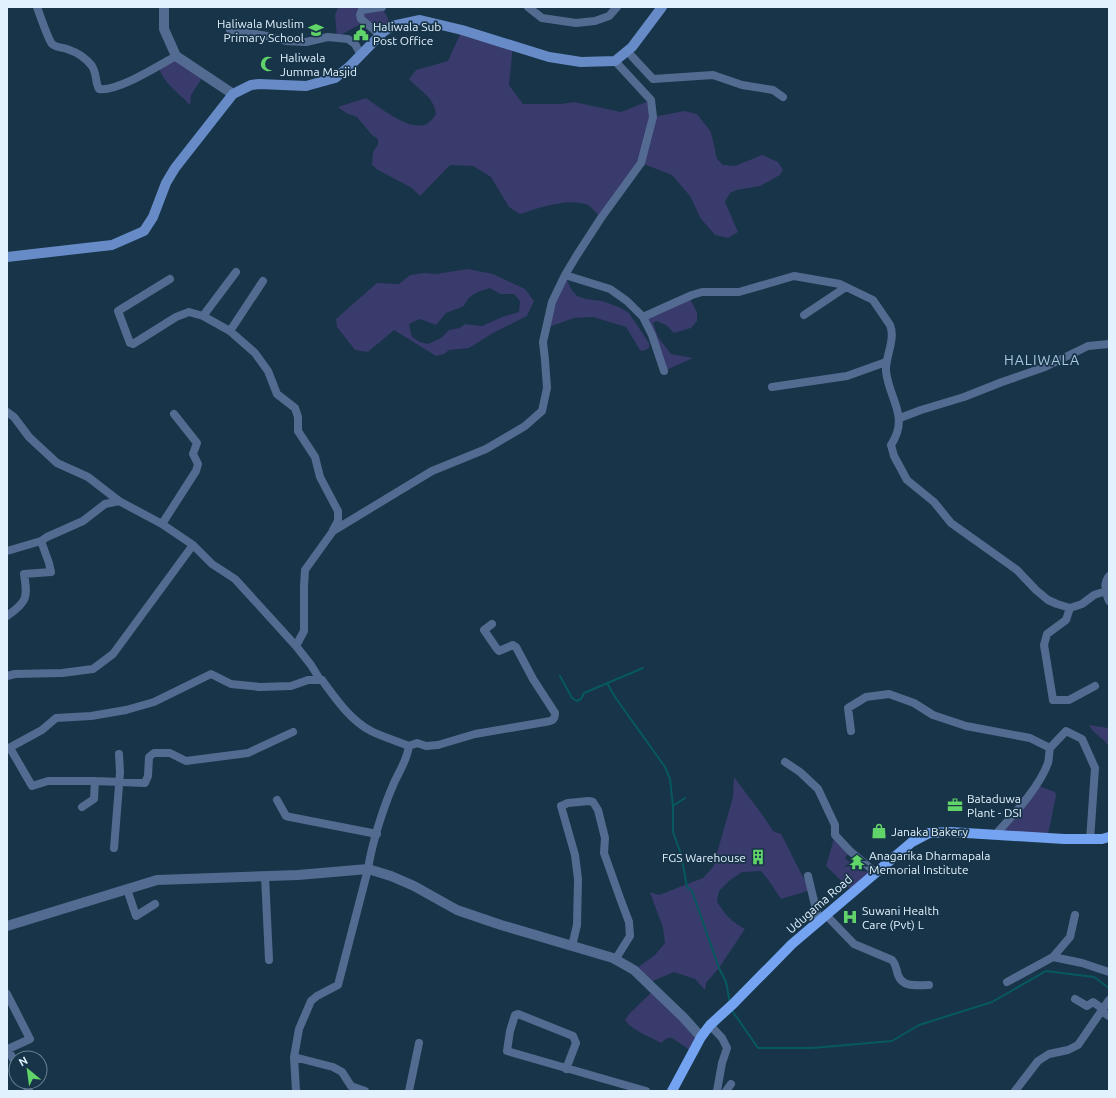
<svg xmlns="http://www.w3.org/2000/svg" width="1116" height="1098" viewBox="0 0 1116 1098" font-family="Ubuntu,sans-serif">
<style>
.green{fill:#383b6b;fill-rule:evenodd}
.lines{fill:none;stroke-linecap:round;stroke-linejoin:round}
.stream{stroke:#06595f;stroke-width:2}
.minor{stroke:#546b91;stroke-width:8}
.tertiary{stroke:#546b91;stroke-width:10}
.secondary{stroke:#668bc7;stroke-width:10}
.primary{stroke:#74a3f1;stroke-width:10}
.labels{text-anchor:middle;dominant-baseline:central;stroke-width:3.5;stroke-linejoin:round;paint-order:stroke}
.poi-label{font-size:12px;fill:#e1f2fe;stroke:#183448;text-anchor:start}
.street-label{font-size:12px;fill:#e1f2fe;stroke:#183448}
.quarter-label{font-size:14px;letter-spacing:1px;fill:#a9cae3;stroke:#183448}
</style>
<rect width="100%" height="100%" fill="#183448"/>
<path class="green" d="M338 7H382L392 26 383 32 364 24 357 26 337 37 335 15Z
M462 30 513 45 509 85 523 104H561L574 102 621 112 651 100 653 117 684 111 697 114 711 132 717 159 723 165 735 166 762 155 778 162 783 170 780 175 760 186 737 190 730 193 725 202 738 232 728 238 715 235 701 219 690 196 672 175 641 163 601 218C597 214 592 207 588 205 568 197 539 208 520 214L509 207 491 177 473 166 450 165 420 196 412 188 378 170 372 165 373 152 378 144V139L372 135 357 117 346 113 338 107 366 98C379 107 412 134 428 123 431 121 434 117 436 114 434 97 420 91 409 79L416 70 448 61Z
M176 56 204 75 191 95 190 105C177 91 165 85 158 66Z
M468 269 493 274 525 289 534 301 527 316 493 333 469 348 449 350 444 354 436 356 394 330 368 352 355 350 337 327 336 319 377 283 399 284 410 275 424 273 436 274ZM490 288 500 294H514L520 301 519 312 502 317 482 326 465 324 460 328 449 330 441 338 428 344 420 342 412 337 409 324 420 319 436 325 446 313 464 306C470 293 478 292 490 288Z
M565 275 571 289 577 296 586 299 602 301 619 307 629 313 649 343V348L643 351 640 350 626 327 593 317 574 318 546 328Z
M692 295 691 301 697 312V321L691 328 674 333 666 325 656 321 653 323 658 337 671 354 693 358 664 371 643 317Z
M1089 725 1108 728 1109 727V747C1104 738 1093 734 1089 725Z
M734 777 764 817 773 831 781 834C791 852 799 872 811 890L781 899 769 881 761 871 742 872 729 881 719 891 717 902C726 916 731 921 745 929L719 968 706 983 705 990 695 979 674 972 648 983 634 970 655 955 665 943 663 928 650 892 659 895 703 878 713 867 733 797Z
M1036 785 1055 792 1056 796 1047 839 995 835Z
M835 835 850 851 845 858 860 871 875 872 853 892 826 866Z
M654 990 701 1037 693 1052 672 1038H667L661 1043C651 1037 631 1030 625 1020L629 1014Z"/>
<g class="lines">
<path class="stream" d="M560 676 572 698 577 701 581 699 584 693 643 668
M607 683 615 697 665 767 670 779 673 806
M685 798 673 806V832L681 854 687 887 692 891 719 968 726 982 730 1003
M731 1009 758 1048H812L892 1041 919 1025 992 1002 1046 971 1094 977 1109 988"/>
<path class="minor" d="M37 7C40 15 48 39 52 44 57 48 61 47 67 49 76 52 86 58 92 66 97 74 95 82 99 89 117 92 160 65 176 56
M528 7 542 18 576 23 595 21 609 16 617 7
M230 30 267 36 286 41 306 42 328 37 348 39 355 44 361 55
M380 35 361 19 360 15 362 10 382 7
M627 51 653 79 713 75 742 85 773 90 783 97
M565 275 610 289 627 301 643 317 652 335 664 371
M170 279 118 311 130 343 133 344 176 317 189 312 203 316 230 331 255 353 268 371 277 394 295 408 298 417V431L315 457 320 477 338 511V521L333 530
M804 315 846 287
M203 316 236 272
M643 317 692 295 702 292H739L794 276 840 284 873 300 890 325C896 339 885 357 886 371 889 400 910 416 891 445L894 456 907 480 934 502 951 523 1017 570 1036 590 1048 600 1057 604 1070 608 1082 604 1094 595 1106 591
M230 331 263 281
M772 387 847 376 886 362
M7 412 14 417 29 437 57 463 88 477 119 501 162 524 193 545 212 564 235 579 296 646 311 665 319 678 322 680C336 699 350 720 371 731 383 737 397 741 409 746 407 760 400 770 394 783 383 808 372 843 368 869L338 985 317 996 311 1001 299 1029 294 1057 296 1091
M900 418 921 410 964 397 1002 382 1045 367 1088 346 1109 344
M162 524 196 471 198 464 193 454 197 443 174 414
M7 551 41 541 47 537 83 521 105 504 119 501
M1109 576C1103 583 1106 594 1109 601
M1070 608 1066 620 1047 634 1044 645 1053 700H1069L1095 686
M7 616C27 602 28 598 24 574L51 572 49 563 41 541
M296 646 304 631V586L305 570 333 531 432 471 486 449 525 426 542 411 547 388 545 360 543 342 552 302 565 275 577 255 601 218 641 163 653 117 651 100 615 61
M7 676 15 674 62 673 93 669 113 654 193 545
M851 731 848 708 866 697 889 694 914 703 933 715 966 726 1030 738 1050 748 1066 731 1082 739 1095 768 1090 840
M409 746 417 743 426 746 438 745 475 734 545 722C551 721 555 721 555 713L533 679 516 647 513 645 499 651 497 649 484 630 492 624
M10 748 32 786 48 781H95L145 783 148 776 149 757 154 753H170L186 761 248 753 293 732
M7 749 42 730 56 718 91 716 126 710 154 702 211 674 231 684 260 687 291 686 308 680H322
M785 762 800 772 818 789 835 825V835L850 851 875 872
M277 800 286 816 290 817 377 834
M82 807 94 799 95 781
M995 835C1013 815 1039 788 1048 763 1049 759 1049 753 1050 748
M114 848 120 773 119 754
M265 876 269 960
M808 876 819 922
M127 889 136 916 155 904
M826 915 854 944 892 960C896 964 896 969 898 975 903 988 917 985 929 985
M1075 915 1070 937 1053 957 1082 963 1109 972
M572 946 577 925 578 879 575 855 561 806 568 803 589 801 593 802 598 810 605 838 604 853 620 898 629 922 630 936 615 960
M1007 982 1053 957
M7 994 30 1039 8 1049 16 1065
M1075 999 1087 1006 1093 1002 1103 1009
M1101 1011 1109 1016
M710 1025 722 1038 727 1048 722 1063 717 1091
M294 1057 333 1067 342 1072 351 1086 365 1091
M566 1069 576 1043 573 1036 518 1014 515 1015 510 1031 507 1051 646 1091
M24 1082 29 1091
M409 1091 419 1043
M726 1091 731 1084
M1015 1091 1038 1061 1049 1054 1068 1050 1078 1045 1109 1000"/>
<path class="tertiary" d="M164 7V29L176 56 233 94
M7 926 157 880 298 875 368 869 391 876 414 886 457 910 501 925 613 958 634 970 683 1017 701 1037"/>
<path class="secondary" d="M7 257 112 245 144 231 153 217 166 183 175 168 233 94 251 85 259 84 306 86 335 78 349 67 383 32 392 26 420 20 462 30 549 57 581 62 615 61 632 47 662 7"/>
<path class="primary" d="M672 1091 701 1037 710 1025 733 1004 792 944 912 842 929 833 950 832 1064 839H1102L1109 837"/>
</g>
<defs>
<g id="school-bare" transform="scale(1.2)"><path d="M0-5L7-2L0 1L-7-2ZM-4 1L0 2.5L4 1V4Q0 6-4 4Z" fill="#61d469" stroke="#183448" stroke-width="2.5" paint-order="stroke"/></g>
<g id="civic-bare" transform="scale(1.2)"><path d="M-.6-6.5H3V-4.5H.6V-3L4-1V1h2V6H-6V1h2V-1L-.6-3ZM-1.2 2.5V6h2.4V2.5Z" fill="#61d469" stroke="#183448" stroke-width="2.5" paint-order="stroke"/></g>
<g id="mosque-bare" transform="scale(1.2)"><path d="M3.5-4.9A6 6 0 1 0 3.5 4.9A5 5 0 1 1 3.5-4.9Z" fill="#61d469" stroke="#183448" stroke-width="2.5" paint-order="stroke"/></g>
<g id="office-bare" transform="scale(1.2)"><path d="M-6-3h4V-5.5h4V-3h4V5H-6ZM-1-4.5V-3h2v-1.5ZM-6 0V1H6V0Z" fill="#61d469" stroke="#183448" stroke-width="2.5" paint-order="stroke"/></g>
<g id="shop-bare" transform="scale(1.2)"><path d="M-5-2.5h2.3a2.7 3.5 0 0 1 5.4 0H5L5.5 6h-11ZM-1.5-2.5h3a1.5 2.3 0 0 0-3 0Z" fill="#61d469" stroke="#183448" stroke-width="2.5" paint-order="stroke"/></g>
<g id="building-bare" transform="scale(1.2)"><path d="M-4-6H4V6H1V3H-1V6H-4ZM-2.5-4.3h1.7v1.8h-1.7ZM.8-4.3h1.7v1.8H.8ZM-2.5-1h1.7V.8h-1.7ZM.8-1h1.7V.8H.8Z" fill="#61d469" stroke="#183448" stroke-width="2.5" paint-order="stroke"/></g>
<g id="temple-bare" transform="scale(1.2)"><path d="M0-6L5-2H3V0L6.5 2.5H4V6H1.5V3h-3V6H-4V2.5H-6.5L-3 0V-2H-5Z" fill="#61d469" stroke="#183448" stroke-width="2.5" paint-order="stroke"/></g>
<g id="hospital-bare" transform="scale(1.2)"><path d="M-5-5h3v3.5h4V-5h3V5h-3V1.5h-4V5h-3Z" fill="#61d469" stroke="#183448" stroke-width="2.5" paint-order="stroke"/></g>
</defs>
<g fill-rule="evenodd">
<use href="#school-bare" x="316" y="30"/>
<use href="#civic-bare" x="361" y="33"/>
<use href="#mosque-bare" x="268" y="64"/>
<use href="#office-bare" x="955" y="805"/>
<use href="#shop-bare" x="879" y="831"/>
<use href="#building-bare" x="758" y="857"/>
<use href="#temple-bare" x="857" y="862"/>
<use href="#hospital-bare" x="850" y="917"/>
</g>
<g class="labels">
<g class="poi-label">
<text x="304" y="23" text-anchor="end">Haliwala Muslim<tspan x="304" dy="14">Primary School</tspan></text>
<text x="373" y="26">Haliwala Sub<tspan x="373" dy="14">Post Office</tspan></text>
<text x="280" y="57">Haliwala<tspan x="280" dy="14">Jumma Masjid</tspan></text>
<text x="967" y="798">Bataduwa<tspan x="967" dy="14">Plant - DSI</tspan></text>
<text x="891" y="831">Janaka Bakery</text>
<text x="869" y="855">Anagarika Dharmapala<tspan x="869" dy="14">Memorial Institute</tspan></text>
<text x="746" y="857" text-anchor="end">FGS Warehouse</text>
<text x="862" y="910">Suwani Health<tspan x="862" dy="14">Care (Pvt) L</tspan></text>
</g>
<g class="street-label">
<text transform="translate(819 904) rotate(-41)">Udugama Road</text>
</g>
<g class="quarter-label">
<text x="1042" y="360">HALIWALA</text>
</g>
</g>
<rect width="1116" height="1098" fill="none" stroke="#e1f2fe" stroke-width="16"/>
<g transform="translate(28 1070) rotate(331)"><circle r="19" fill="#183448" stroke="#688091"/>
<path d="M0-3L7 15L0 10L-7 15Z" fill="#61d469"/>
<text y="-6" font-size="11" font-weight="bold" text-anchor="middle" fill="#e1f2fe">N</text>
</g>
</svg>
